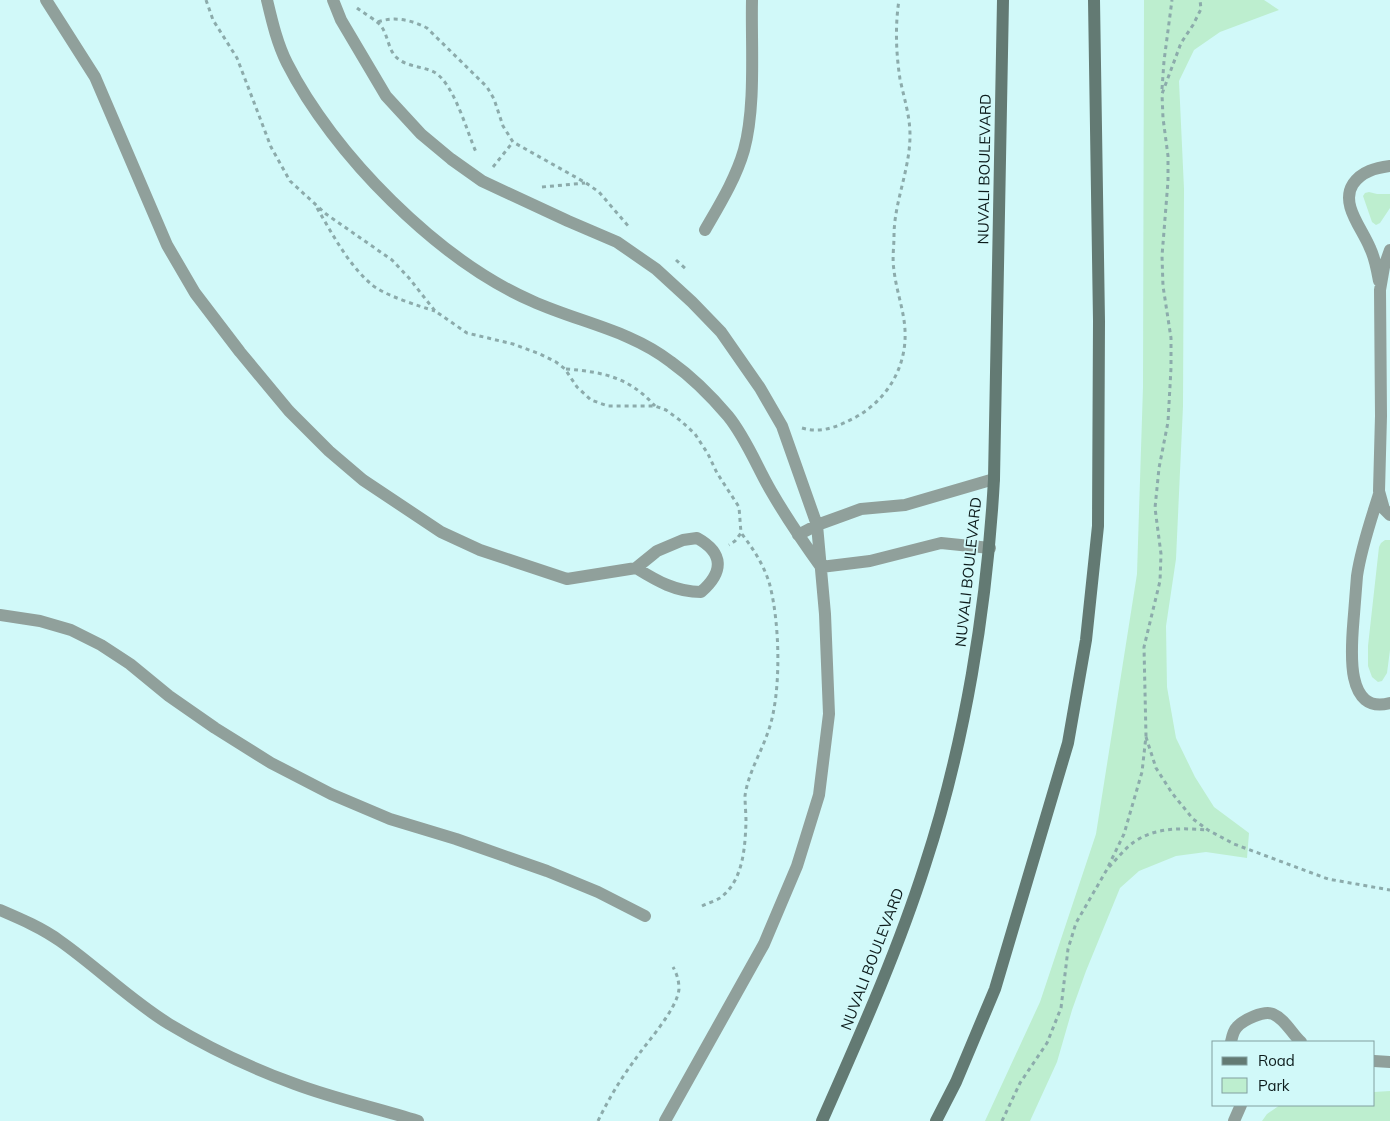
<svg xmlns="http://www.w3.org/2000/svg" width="1390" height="1121" viewBox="0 0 1390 1121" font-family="Mulish,sans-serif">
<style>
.green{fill:#bdeecf}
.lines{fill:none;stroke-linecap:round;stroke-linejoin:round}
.path{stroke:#8cabab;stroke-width:3;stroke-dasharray:4 4;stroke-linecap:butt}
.street{stroke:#90a09b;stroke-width:12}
.secondary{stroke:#637a73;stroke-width:12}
.labels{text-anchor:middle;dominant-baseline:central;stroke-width:4;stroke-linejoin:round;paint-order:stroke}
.street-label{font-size:15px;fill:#0c1b1b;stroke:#d1f9f9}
</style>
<rect width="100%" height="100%" fill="#d1f9f9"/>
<path class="green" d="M1144 0H1264L1279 10 1220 32 1194 50 1179 81 1184 189 1183 406 1176 559 1166 626 1167 687 1176 738 1195 777 1214 807 1249 833 1247 858 1206 852 1176 856 1139 871 1120 888 1086 971 1072 1010 1057 1062 1030 1121H985L1040 1002 1096 834 1137 574 1143 387Z
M1369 192 1377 194H1390V208L1380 223 1376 225 1372 222 1363 196 1365 193Z
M1385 540H1390V650L1387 673 1382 681 1378 682 1372 677 1368 666V646L1379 547 1381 543Z
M1390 1091V1121H1262L1267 1114 1280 1105H1374V1092Z"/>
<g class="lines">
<path class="path" d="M206 0 213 20 237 58 271 147 290 181 326 214 392 260 409 278 435 311 467 333 513 344 540 354 556 362 565 369 577 387 591 400 608 406H655L666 410 681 421 695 434 708 454 717 473 739 507 741 533 735 541 729 545
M357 8C362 12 379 22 381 26 388 35 388 49 396 57 406 67 422 66 434 72 454 83 467 132 476 152
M378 22C394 16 412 20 427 28L487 87 494 99 503 126 513 142 586 183 599 192 629 227
M1162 89 1164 61 1172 0
M493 167 513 142
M542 187 585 183
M317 208C333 235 348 264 371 284 383 295 419 306 435 311
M676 260 686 269
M566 369C603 372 629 377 655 406
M802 428C822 434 839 426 856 417 888 399 907 366 905 330 904 310 896 290 894 270 892 259 894 247 894 236 894 202 910 170 910 135 910 116 904 98 900 79 896 53 895 26 899 0
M1146 737 1156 768 1172 793 1193 819 1208 830 1234 844 1328 879 1390 890
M1109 867C1117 859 1125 848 1134 842 1155 827 1183 828 1207 830
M702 906C708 903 715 901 720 898 743 881 745 849 746 822 746 814 745 804 745 796 748 773 761 753 768 732 782 694 780 621 769 582 763 564 753 548 741 533
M598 1121C608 1100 620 1080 634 1061 646 1043 677 1010 679 989 679 981 677 974 673 967
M1002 1121 1020 1083 1047 1043 1061 1008 1068 949 1076 923 1106 871 1124 834 1142 772 1146 736 1144 647 1160 581 1161 554 1155 508 1159 468 1168 422 1171 368V338L1163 286 1162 256 1168 181V156L1163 118 1162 94 1181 43 1193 25 1201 9 1200 0"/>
<path class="street" d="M46 0 95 77 167 245 195 293 240 352 289 411 329 451 363 480 441 532 480 550 567 579 636 568 657 551 683 540 697 538C724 553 724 572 701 592 676 592 657 581 636 568
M267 0C272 21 277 43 287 63 333 154 438 260 532 301 578 322 630 330 671 362 692 377 711 396 728 416 746 438 757 467 771 491 786 517 803 542 821 567
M333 0 341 20 386 96 421 134 451 159 482 181 568 221 617 242 656 269 692 302 721 332 760 388 782 426 817 525 825 614 829 714 819 795 797 866 764 944 665 1121
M705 230C720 204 736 178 744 150 756 106 751 46 752 0
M1390 250 1384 267 1380 290 1381 416 1379 491 1384 509 1390 515
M1379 281C1377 270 1375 258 1370 248 1362 228 1340 204 1353 184 1362 171 1376 168 1390 166
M1379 494C1371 520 1361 548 1357 576 1356 588 1355 601 1354 614 1352 641 1342 716 1390 703
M798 535 817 525 861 509 905 505 994 479
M821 567 870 561 941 543 990 548
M0 615 40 621 71 630 101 645 130 664 169 696 215 728 271 763 331 794 390 819 456 839 547 871 598 892 645 916
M0 910C21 919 42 928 60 941 97 967 130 1000 169 1024 209 1048 251 1068 295 1084 335 1099 377 1108 418 1121
M1231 1042C1232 1037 1233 1031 1237 1027 1243 1020 1264 1010 1273 1014 1285 1019 1292 1034 1301 1042
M1374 1061 1390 1062
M1234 1121 1241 1105"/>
<path class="secondary" d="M822 1121C859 1037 897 953 925 865 965 743 987 607 994 479L1003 0
M936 1121 956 1082 995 989 1068 743 1086 640 1098 526 1099 321 1094 0"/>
</g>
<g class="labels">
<g class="street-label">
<text transform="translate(984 169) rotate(-89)">NUVALI BOULEVARD</text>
<text transform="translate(968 572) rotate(-84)">NUVALI BOULEVARD</text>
<text transform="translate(872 959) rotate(-69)">NUVALI BOULEVARD</text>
</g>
</g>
<rect x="1212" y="1041" width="162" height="65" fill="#d1f9f9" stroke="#82a0a0"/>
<rect x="1222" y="1057" width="25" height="8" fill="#637a73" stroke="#82a0a0"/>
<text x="1258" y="1066" font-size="15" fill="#0c1b1b">Road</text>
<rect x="1222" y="1078" width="25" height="15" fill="#bdeecf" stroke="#82a0a0"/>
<text x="1258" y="1091" font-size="15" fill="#0c1b1b">Park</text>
</svg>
